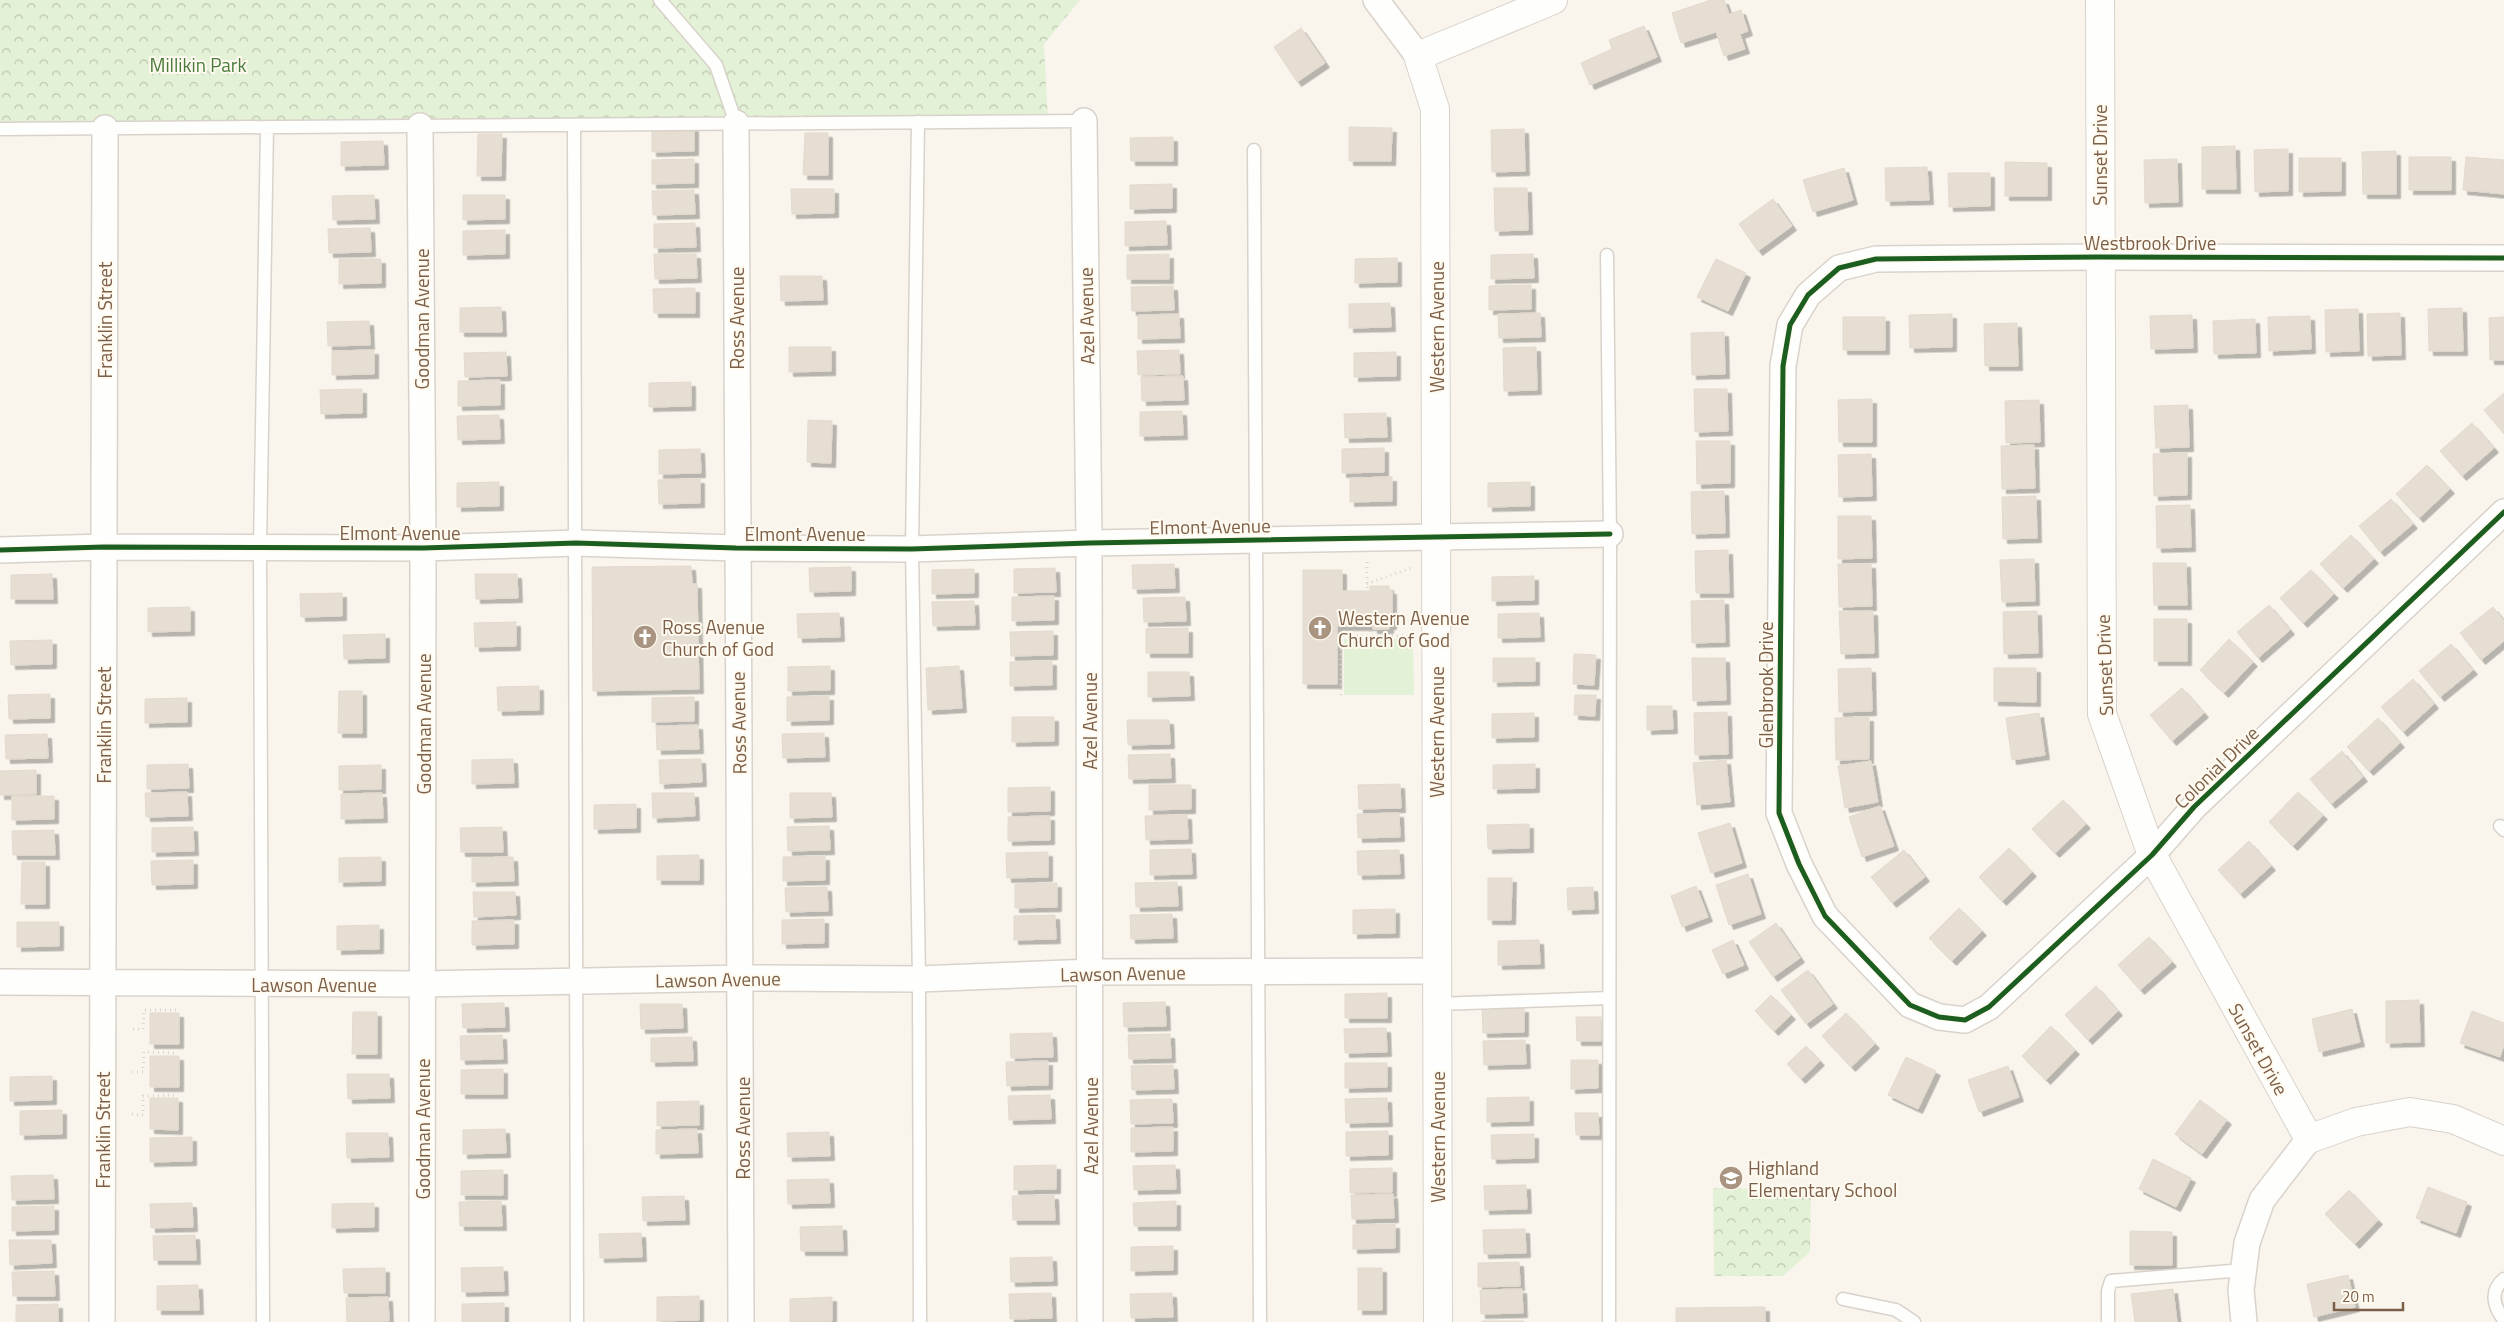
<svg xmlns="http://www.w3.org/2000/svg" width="2504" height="1322" viewBox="0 0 2504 1322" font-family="'Titillium Web',sans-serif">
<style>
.green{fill:#e3f1d6}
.park{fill:url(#park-crowns)}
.building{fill:#e6ded3;stroke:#e3d9ce;filter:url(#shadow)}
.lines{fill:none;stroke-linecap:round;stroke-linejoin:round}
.service-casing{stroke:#d9d2ca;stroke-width:15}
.minor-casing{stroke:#d9d2ca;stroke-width:28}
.tertiary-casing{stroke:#d9d2ca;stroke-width:30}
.path{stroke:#dcd5cd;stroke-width:3;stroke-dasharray:1 4;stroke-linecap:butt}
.service{stroke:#fefefc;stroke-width:12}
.minor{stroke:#fefefc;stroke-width:25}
.tertiary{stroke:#fefefc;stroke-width:28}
.cycleway-casing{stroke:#fffaf0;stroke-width:8}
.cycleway{stroke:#1b5e20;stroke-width:5}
.labels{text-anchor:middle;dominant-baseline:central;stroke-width:4;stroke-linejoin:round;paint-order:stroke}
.park-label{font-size:19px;fill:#497c3c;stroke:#fffaf0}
.street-label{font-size:19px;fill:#7c5f48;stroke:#fffaf0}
.poi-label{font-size:19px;fill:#7c5f48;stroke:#fffaf0;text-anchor:start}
</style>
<defs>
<pattern id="park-crowns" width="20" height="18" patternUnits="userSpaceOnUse" patternTransform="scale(1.25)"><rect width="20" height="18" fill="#e3f1d6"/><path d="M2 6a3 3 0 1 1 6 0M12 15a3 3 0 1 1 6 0" fill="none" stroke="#bdc6b0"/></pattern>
<filter id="shadow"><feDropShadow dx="4.5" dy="4.5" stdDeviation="0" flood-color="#0004"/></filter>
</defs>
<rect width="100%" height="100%" fill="#f9f5ec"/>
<path class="green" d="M1344 639H1413L1414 695H1344Z"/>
<path class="park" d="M0 0H1080L1044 44 1048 121 0 124Z
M1713 1188 1811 1190 1810 1252 1783 1276H1714Z"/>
<path class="building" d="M1711 0H1724L1729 14 1741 10 1748 31 1740 34 1745 49 1724 56 1716 32 1681 43 1672 13Z
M1644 26 1657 57 1590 85 1581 63 1612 49 1609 40Z
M1301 28 1325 63 1297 82 1274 47Z
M694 127V151L652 152V128Z
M1349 127 1392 128 1391 161H1349Z
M1524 129 1525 171 1492 172 1491 130Z
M805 133H828V175H803Z
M478 134H502L501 176H477Z
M1173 137V161H1131L1130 138Z
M383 141 384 165 341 166V142Z
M2235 146 2236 189H2202V147Z
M2288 149V191L2255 192 2254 150Z
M2396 151V194H2363L2362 152Z
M2409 157H2451V190H2409Z
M2466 157 2504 160V194L2463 190Z
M2299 158H2341V191L2299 192Z
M694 159V183L652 184V160Z
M2177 159 2178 202 2145 203 2144 160Z
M2005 162 2047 163V196H2005Z
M1927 167 1929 200 1886 201 1885 168Z
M1844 168 1853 200 1813 212 1803 180Z
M1948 173H1990V206L1949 207Z
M1172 184V208L1130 209V185Z
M1494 188H1527L1528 230 1495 231Z
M791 189H834V213L792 214Z
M694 190 695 214 653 215 652 191Z
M374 195 375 219 333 220 332 196Z
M463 195H505V219L463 220Z
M1773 199 1792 226 1758 251 1739 224Z
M1166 221 1167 245 1125 246V222Z
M695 223 696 247 654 248V224Z
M370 228 371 252 329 253 328 229Z
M505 230V254L463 255V231Z
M654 254H696L697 278 655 279Z
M1169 254V279H1127V255Z
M1533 254 1534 278 1491 279V255Z
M1397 258V282L1355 283V259Z
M339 259H381V283L339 284Z
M1716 259 1746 273 1728 311 1697 297Z
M780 276H822L823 300 781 301Z
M1531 285V309L1489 310V286Z
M1173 286 1174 310 1132 311 1131 287Z
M695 288V313H654L653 289Z
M1390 303 1391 327 1349 328V304Z
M501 307 502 332H460V308Z
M2462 308 2463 351H2429L2428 309Z
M2358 309 2359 351 2326 352 2325 310Z
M1540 313 1541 337 1499 338 1498 314Z
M2400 313 2401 355 2368 356 2367 314Z
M1179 314 1180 338 1138 339V315Z
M1952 314V347L1910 348 1909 315Z
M2192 315 2193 348 2151 349 2150 316Z
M2310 316 2311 349 2269 351 2268 317Z
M1843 317H1885V350H1843Z
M2504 317V360H2490L2489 318Z
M2255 319 2256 353 2214 354 2213 321Z
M369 321 370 345 328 346 327 322Z
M2017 323 2018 366H1985L1984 324Z
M1724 332 1725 374 1692 375 1691 333Z
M789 347H831V371L789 372Z
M1536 347 1537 390 1504 391 1503 348Z
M374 350V374L332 375V351Z
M1179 350 1180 374 1138 375 1137 351Z
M506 352 507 376 465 377 464 353Z
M1396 352V376L1354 377V353Z
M1183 376 1184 400 1142 401 1141 377Z
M500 380V405L458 406V381Z
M691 382V406L649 407V383Z
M362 389V413L321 414 320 390Z
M1694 389H1727L1728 431 1695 432Z
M2504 393V434L2484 410Z
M1872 399V442H1839L1838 400Z
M2039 400 2040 442 2006 443 2005 401Z
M2188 405 2189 447 2156 448 2154 406Z
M1182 411 1183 435 1140 436V412Z
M1386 413 1387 437 1345 438 1344 414Z
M499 415 500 439 458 440 457 416Z
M808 420 832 421 831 463 807 462Z
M2472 423 2494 448 2462 476 2440 451Z
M1696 441H1730V483L1697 484Z
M2034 445 2035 488 2002 489 2001 446Z
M1384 448V472L1342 473V449Z
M700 449 701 473 659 474V450Z
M2187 453V495L2154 496 2153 454Z
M1871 454 1872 496 1839 497 1838 455Z
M2427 465 2450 489 2419 518 2396 494Z
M1392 477V501L1350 502V478Z
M700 479V503L659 504 658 480Z
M499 482V506L457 507V483Z
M1530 482V506L1488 507V483Z
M1724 491 1725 533 1692 534 1691 492Z
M2036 496 2037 538 2003 539 2002 497Z
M2391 499 2413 524 2380 552 2359 526Z
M2190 505 2191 547 2157 548 2156 506Z
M1838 516H1871L1872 558 1838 559Z
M2351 535 2374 559 2343 588 2320 564Z
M1728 550 1729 593H1696L1695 551Z
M2034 559 2035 601 2002 602 2000 560Z
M2153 563H2186L2187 605H2154Z
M1174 564 1175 588 1133 589 1132 565Z
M1838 564H1871L1872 606 1839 607Z
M691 566 692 584H697L699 689 593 691 592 567Z
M851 567V591L810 592 809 568Z
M1055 568 1056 592 1014 593V569Z
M974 569V593L932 594V570Z
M1303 570H1342V591H1370V586H1389V590H1392V625H1389V629H1373V626H1337V684H1303Z
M2311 570 2334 594 2303 623 2280 598Z
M52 574 53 599H11V575Z
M475 574H517L518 598 476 599Z
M1534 576V600L1492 601V577Z
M342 593V616L301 617 300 594Z
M1054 596V620L1012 621V597Z
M1185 597 1186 621 1144 622 1143 598Z
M1724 600 1725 642 1692 643 1691 601Z
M974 601 975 625 933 626 932 602Z
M2269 605 2290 630 2258 658 2237 632Z
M190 607V631L148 632V608Z
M2493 607 2504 621V641L2481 660 2460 633Z
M1839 611H1873L1874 653 1841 654Z
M2037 611 2038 653 2004 654 2003 612Z
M839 613 840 637 798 638 797 614Z
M1539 613 1540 637 1498 638V614Z
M2154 619H2187V661H2154Z
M516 622V646L475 647 474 623Z
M1188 628V653H1146V629Z
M1053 631V655L1011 656 1010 632Z
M385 634V658L344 659 343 635Z
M2229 639 2253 662 2224 693 2200 670Z
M52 640V664L11 665 10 641Z
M2451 644 2473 670 2440 697 2419 671Z
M1574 654 1596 655 1594 685 1573 684Z
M1493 658H1535V681L1493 682Z
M1692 658H1725L1726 700 1693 701Z
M1052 661V685L1010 686V662Z
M830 666V690L788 691V667Z
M959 666 962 708 928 710 926 668Z
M1871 668 1872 711 1839 712 1838 669Z
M1994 668H2036V702L1994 701Z
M1148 672H1189L1190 696 1148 697Z
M2413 679 2434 704 2403 732 2381 707Z
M539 686V710L498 711 497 687Z
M2182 688 2204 713 2172 741 2150 715Z
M339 691H362V733H338Z
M50 694V718L9 719 8 695Z
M1575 695H1596L1595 716 1574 715Z
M829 696V720L787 721V697Z
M694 697V721L652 722V698Z
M187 698V722L145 723V699Z
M1647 706H1672L1673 729 1647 730Z
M1727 712 1728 754 1695 755 1694 713Z
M1534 713V737L1492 738V714Z
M2039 713 2045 755 2012 760 2006 718Z
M1012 717H1054V741L1012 742Z
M1869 717V759L1836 760 1835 718Z
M2378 718 2400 743 2369 771 2347 747Z
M1127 720H1169L1170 744 1128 745Z
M698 725 699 749 657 750 656 726Z
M824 733 825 757 783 758 782 734Z
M47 734 48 758 6 759 5 735Z
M2342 751 2363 777 2331 804 2310 779Z
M1170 754 1171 778 1129 779 1128 755Z
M513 759 514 783 472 784V760Z
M701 759 702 782 660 784 659 760Z
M1726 760 1730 802 1697 805 1693 763Z
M1871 761 1878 802 1845 808 1838 766Z
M188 764 189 788 147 789V765Z
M1535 764V788L1493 789V765Z
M381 765V789L339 790V766Z
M36 770V794L0 795V771Z
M1400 784 1401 808 1359 809 1358 785Z
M1149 785H1191V809L1149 810Z
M1050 787V811L1008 812V788Z
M187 792 188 816 146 817 145 793Z
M2298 792 2323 815 2293 846 2269 822Z
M382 793 383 818 341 819V794Z
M652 793H694L695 816 653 818Z
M790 793H831L832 817 790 818Z
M12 796H54V819L12 820Z
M2063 800 2086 824 2055 853 2032 829Z
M636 804V828L594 829V805Z
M1880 806 1894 846 1862 857 1849 817Z
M1399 813 1400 837 1358 838 1357 814Z
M1187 815 1188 839 1146 840 1145 816Z
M1050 816V840L1008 841V817Z
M1730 823 1742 863 1711 873 1698 833Z
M1529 824V848L1488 849 1487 825Z
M829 826 830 850 788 851 787 827Z
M193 827 194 851 152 852V828Z
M502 827 503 852H461L460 828Z
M54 830 55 855H13L12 831Z
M2249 841 2271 866 2240 894 2218 870Z
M2009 848 2032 872 2002 901 1979 877Z
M1191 849 1192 874 1150 875V850Z
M1399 850 1400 874 1358 875 1357 851Z
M1904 850 1925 877 1892 903 1871 877Z
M1048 852V877L1007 878 1006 853Z
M699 855V880H657V856Z
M825 856V880L783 881V857Z
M381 857V881L339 882V858Z
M513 857 514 881 472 882V858Z
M193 860V884L152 885 151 861Z
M22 862H45V904H21Z
M1748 874 1761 914 1729 925 1716 885Z
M1488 878H1512L1511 920H1488Z
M1177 882 1178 906 1136 907 1135 883Z
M1057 883V907L1015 908V884Z
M1696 886 1708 917 1682 927 1671 896Z
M827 887 828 911 786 912 785 888Z
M1593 887 1594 909 1568 910 1567 888Z
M473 892H515L516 915 474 917Z
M1959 908 1982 931 1952 961 1929 938Z
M1395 909V933L1353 934V910Z
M1172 914 1173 938 1131 939 1130 915Z
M1055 915 1056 939 1014 940V916Z
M824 919V943L782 944V920Z
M514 920V944L472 945V921Z
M17 922H59V946L17 947Z
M1776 923 1800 958 1773 977 1749 942Z
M379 925V949L337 950V926Z
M2149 937 2172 962 2140 990 2118 965Z
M1539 940 1540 964 1498 965V941Z
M1733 940 1744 965 1723 974 1712 950Z
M1808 970 1833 1004 1806 1024 1781 990Z
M2096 986 2118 1011 2088 1040 2065 1015Z
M1387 993V1018H1345V994Z
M1771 995 1791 1015 1774 1031 1755 1011Z
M2419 1000 2420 1042 2386 1043V1001Z
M1165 1002 1166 1026 1124 1027 1123 1003Z
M504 1003 505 1027 463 1028 462 1004Z
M640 1004H682L683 1028 641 1029Z
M1524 1008V1032L1483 1033 1482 1009Z
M2352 1009 2360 1042 2319 1052 2312 1019Z
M2472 1011 2504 1023V1045L2500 1057 2460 1043Z
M353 1012H377V1054H352Z
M150 1013H179V1044H150Z
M1846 1013 1875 1044 1851 1067 1822 1036Z
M1576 1017H1601V1041H1577Z
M2051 1026 2075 1050 2046 1080 2022 1056Z
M1386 1028 1387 1052 1345 1053 1344 1029Z
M1052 1033 1053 1057 1011 1058 1010 1034Z
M1170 1034 1171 1058 1129 1059 1128 1035Z
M502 1035 503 1059 461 1060 460 1036Z
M692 1037 693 1061 651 1062V1038Z
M1525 1040 1526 1064 1484 1065 1483 1041Z
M1806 1046 1820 1061 1801 1079 1787 1064Z
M150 1056H179V1087H150Z
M1906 1057 1936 1071 1918 1109 1888 1095Z
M1571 1060H1598V1088L1571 1089Z
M1048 1061V1085L1007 1086 1006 1062Z
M1345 1063H1387V1087L1345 1088Z
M1173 1065 1174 1089 1132 1090 1131 1066Z
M2008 1066 2019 1097 1979 1112 1968 1080Z
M503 1069V1094H461V1070Z
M347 1074H389L390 1098 348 1099Z
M52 1076V1100L10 1101V1077Z
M1050 1095 1051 1119 1009 1120 1008 1096Z
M1529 1097V1121L1487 1122V1098Z
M150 1098H178V1130L150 1129Z
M1387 1098 1388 1122 1346 1123 1345 1099Z
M1172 1099 1173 1123 1131 1124 1130 1100Z
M2200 1100 2227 1120 2202 1154 2175 1134Z
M699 1101V1125L657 1126V1102Z
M62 1110V1134L20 1135V1111Z
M1575 1113H1598L1599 1135H1576Z
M1173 1127V1151L1131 1152V1128Z
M505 1129 506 1153 463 1154V1130Z
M697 1129 698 1153 656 1154V1130Z
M1388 1131V1155L1346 1156V1132Z
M829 1132 830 1156 788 1157 787 1133Z
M346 1133H388L389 1157 347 1158Z
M1534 1134V1158L1492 1159 1491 1135Z
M192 1137V1161L150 1162V1138Z
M2153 1159 2191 1178 2176 1207 2139 1189Z
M1056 1165V1189L1014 1190V1166Z
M1175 1165 1176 1189 1134 1190 1133 1166Z
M1392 1168V1192L1350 1193V1169Z
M503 1170V1195H461V1171Z
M53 1175 54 1199 12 1200 11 1176Z
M829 1179 830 1203 788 1204 787 1180Z
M1526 1185 1527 1209 1485 1210 1484 1186Z
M2428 1187 2467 1202 2456 1233 2416 1218Z
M2349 1190 2378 1220 2355 1244 2325 1214Z
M1393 1194 1394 1218 1352 1219 1351 1195Z
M1054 1195 1055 1220H1013L1012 1196Z
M684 1196 685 1220 643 1221 642 1197Z
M501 1201 502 1226H460L459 1202Z
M1176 1201V1226H1134L1133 1203Z
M192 1203 193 1227 151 1228 150 1204Z
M374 1203V1227L332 1228V1204Z
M54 1206V1230L12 1231V1207Z
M1395 1224V1248L1353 1249V1225Z
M842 1226 843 1251H801L800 1227Z
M1525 1229 1526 1253 1484 1254 1483 1230Z
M2130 1231 2172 1232V1265H2130Z
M641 1233 642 1257 600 1258 599 1234Z
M195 1235 196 1260H154L153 1236Z
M9 1240H51L52 1263 10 1265Z
M1173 1246V1270L1131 1271V1247Z
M1052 1257 1053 1281 1011 1282 1010 1258Z
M1519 1262 1520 1286 1478 1287V1263Z
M503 1267 504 1291 462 1292 461 1268Z
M385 1268V1293H344L343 1269Z
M1358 1268H1382V1310H1358Z
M54 1271 55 1296H13L12 1272Z
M2348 1275 2355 1307 2314 1317 2307 1284Z
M198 1285 199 1310H157V1286Z
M1522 1289 1523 1313 1481 1314 1480 1290Z
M2173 1289 2177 1322H2135L2131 1294Z
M1051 1293 1052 1318 1010 1319 1009 1294Z
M1172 1293 1173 1317 1131 1318 1130 1294Z
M699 1296V1320L657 1321V1297Z
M388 1297 389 1321 347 1322 346 1298Z
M832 1297V1321L790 1322V1299Z
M504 1303V1322H462V1304Z
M58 1304V1322H16V1305Z
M1765 1307V1322H1676V1308Z
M1482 1321H1524V1322H1482Z"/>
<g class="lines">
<g class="service-casing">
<path id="service" d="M660 0 716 65 736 123
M918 122 912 549 919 979 920 1322
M574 125 577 1322
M0 129 1084 121
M1254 150 1260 1322
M1607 255 1610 534 1609 1322
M2500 826 2504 830
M1436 1004 1609 998
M2504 1279C2489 1291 2494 1307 2504 1320
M1843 1299 1896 1310 1914 1322
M263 1322 260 547 267 127
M2108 1322V1291L2111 1281 2243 1270"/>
</g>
<g class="minor-casing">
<path id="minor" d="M1376 0 1418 56
M1084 121 1089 543 1090 1322
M736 123C736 523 742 922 741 1322
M420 126 423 548 422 1322
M2504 258 2099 257 1876 259 1839 268 1808 295 1790 325 1783 366 1779 813 1799 864 1825 916 1910 1005 1939 1017 1965 1020 1989 1007 2152 855 2194 807 2504 512
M0 550 104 547 423 548 576 543 736 548 912 549 1089 543 1610 534
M0 982 422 984 742 978 919 979 1090 972 1437 971
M102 1322 105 128
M2244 1322 2241 1290 2247 1243 2262 1200 2309 1139"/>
</g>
<g class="tertiary-casing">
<path id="tertiary" d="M2100 0 2102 714 2152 855 2309 1139 2356 1122 2410 1112 2453 1119 2504 1141
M1438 1322 1435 109 1418 56 1553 0"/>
</g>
<path class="path" d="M1367 562V591
M1367 584 1411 568
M1370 626V636
M1341 695V636H1413
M133 1029H143L144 1010H177
M132 1072H143L144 1052 176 1053
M132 1114 143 1115V1096L176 1095"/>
<use href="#service" class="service"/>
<use href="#minor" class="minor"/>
<use href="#tertiary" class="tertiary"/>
<g class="cycleway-casing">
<path id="cycleway" d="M2504 258 2099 257 1876 259 1839 268 1808 295 1790 325 1783 366 1779 813 1799 864 1825 916 1910 1005 1939 1017 1965 1020 1989 1007 2152 855 2194 807 2504 512
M0 550 104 547 423 548 576 543 736 548 912 549 1089 543 1610 534"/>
</g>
<use href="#cycleway" class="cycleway"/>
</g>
<defs>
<g id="church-disc" transform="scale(1.25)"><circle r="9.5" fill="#a89481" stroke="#fffaf0"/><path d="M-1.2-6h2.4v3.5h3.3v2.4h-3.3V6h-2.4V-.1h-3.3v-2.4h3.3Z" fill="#fff"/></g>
<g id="school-disc" transform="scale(1.25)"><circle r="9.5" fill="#a89481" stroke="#fffaf0"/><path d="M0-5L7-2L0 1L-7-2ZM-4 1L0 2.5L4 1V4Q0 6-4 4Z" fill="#fff"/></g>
</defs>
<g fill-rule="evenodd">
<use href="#church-disc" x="1320" y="628"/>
<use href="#church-disc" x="645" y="637"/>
<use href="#school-disc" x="1731" y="1178"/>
</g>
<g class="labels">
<g class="park-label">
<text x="198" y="64">Millikin Park</text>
</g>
<g class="street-label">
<text transform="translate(2099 155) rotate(-90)">Sunset Drive</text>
<text x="2150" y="242">Westbrook Drive</text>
<text transform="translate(1086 316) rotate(-91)">Azel Avenue</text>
<text transform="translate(736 318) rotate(-90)">Ross Avenue</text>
<text transform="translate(421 319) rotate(-90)">Goodman Avenue</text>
<text transform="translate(104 320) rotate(-90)">Franklin Street</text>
<text transform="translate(1436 327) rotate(-90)">Western Avenue</text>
<text transform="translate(1210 526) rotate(-1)">Elmont Avenue</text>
<text x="400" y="532">Elmont Avenue</text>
<text x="805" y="533">Elmont Avenue</text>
<text transform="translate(2104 665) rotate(-92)">Sunset Drive</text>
<text transform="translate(1765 685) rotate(-90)">Glenbrook Drive</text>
<text transform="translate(1089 721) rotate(-90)">Azel Avenue</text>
<text transform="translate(738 723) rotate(-91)">Ross Avenue</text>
<text transform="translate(423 724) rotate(-90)">Goodman Avenue</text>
<text transform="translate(103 725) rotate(-90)">Franklin Street</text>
<text transform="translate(1436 732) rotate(-90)">Western Avenue</text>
<text transform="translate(2216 767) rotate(-44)">Colonial Drive</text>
<text transform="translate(1123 973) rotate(-1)">Lawson Avenue</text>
<text transform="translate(718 979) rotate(-1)">Lawson Avenue</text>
<text x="314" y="984">Lawson Avenue</text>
<text transform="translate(2259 1049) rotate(61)">Sunset Drive</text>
<text transform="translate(1090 1126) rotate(-90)">Azel Avenue</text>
<text transform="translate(742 1128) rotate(-90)">Ross Avenue</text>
<text transform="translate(422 1129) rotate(-90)">Goodman Avenue</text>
<text transform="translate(102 1130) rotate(-90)">Franklin Street</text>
<text transform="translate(1437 1137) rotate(-90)">Western Avenue</text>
</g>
<g class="poi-label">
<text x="1338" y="617">Western Avenue<tspan x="1338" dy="22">Church of God</tspan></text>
<text x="662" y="626">Ross Avenue<tspan x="662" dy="22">Church of God</tspan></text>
<text x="1748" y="1167">Highland<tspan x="1748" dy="22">Elementary School</tspan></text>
</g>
</g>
<path d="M2334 1302v8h69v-8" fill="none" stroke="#7c5f48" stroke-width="2.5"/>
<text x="2342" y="1302" font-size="15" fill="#7c5f48" stroke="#fffaf0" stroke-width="4" paint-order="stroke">20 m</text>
</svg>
